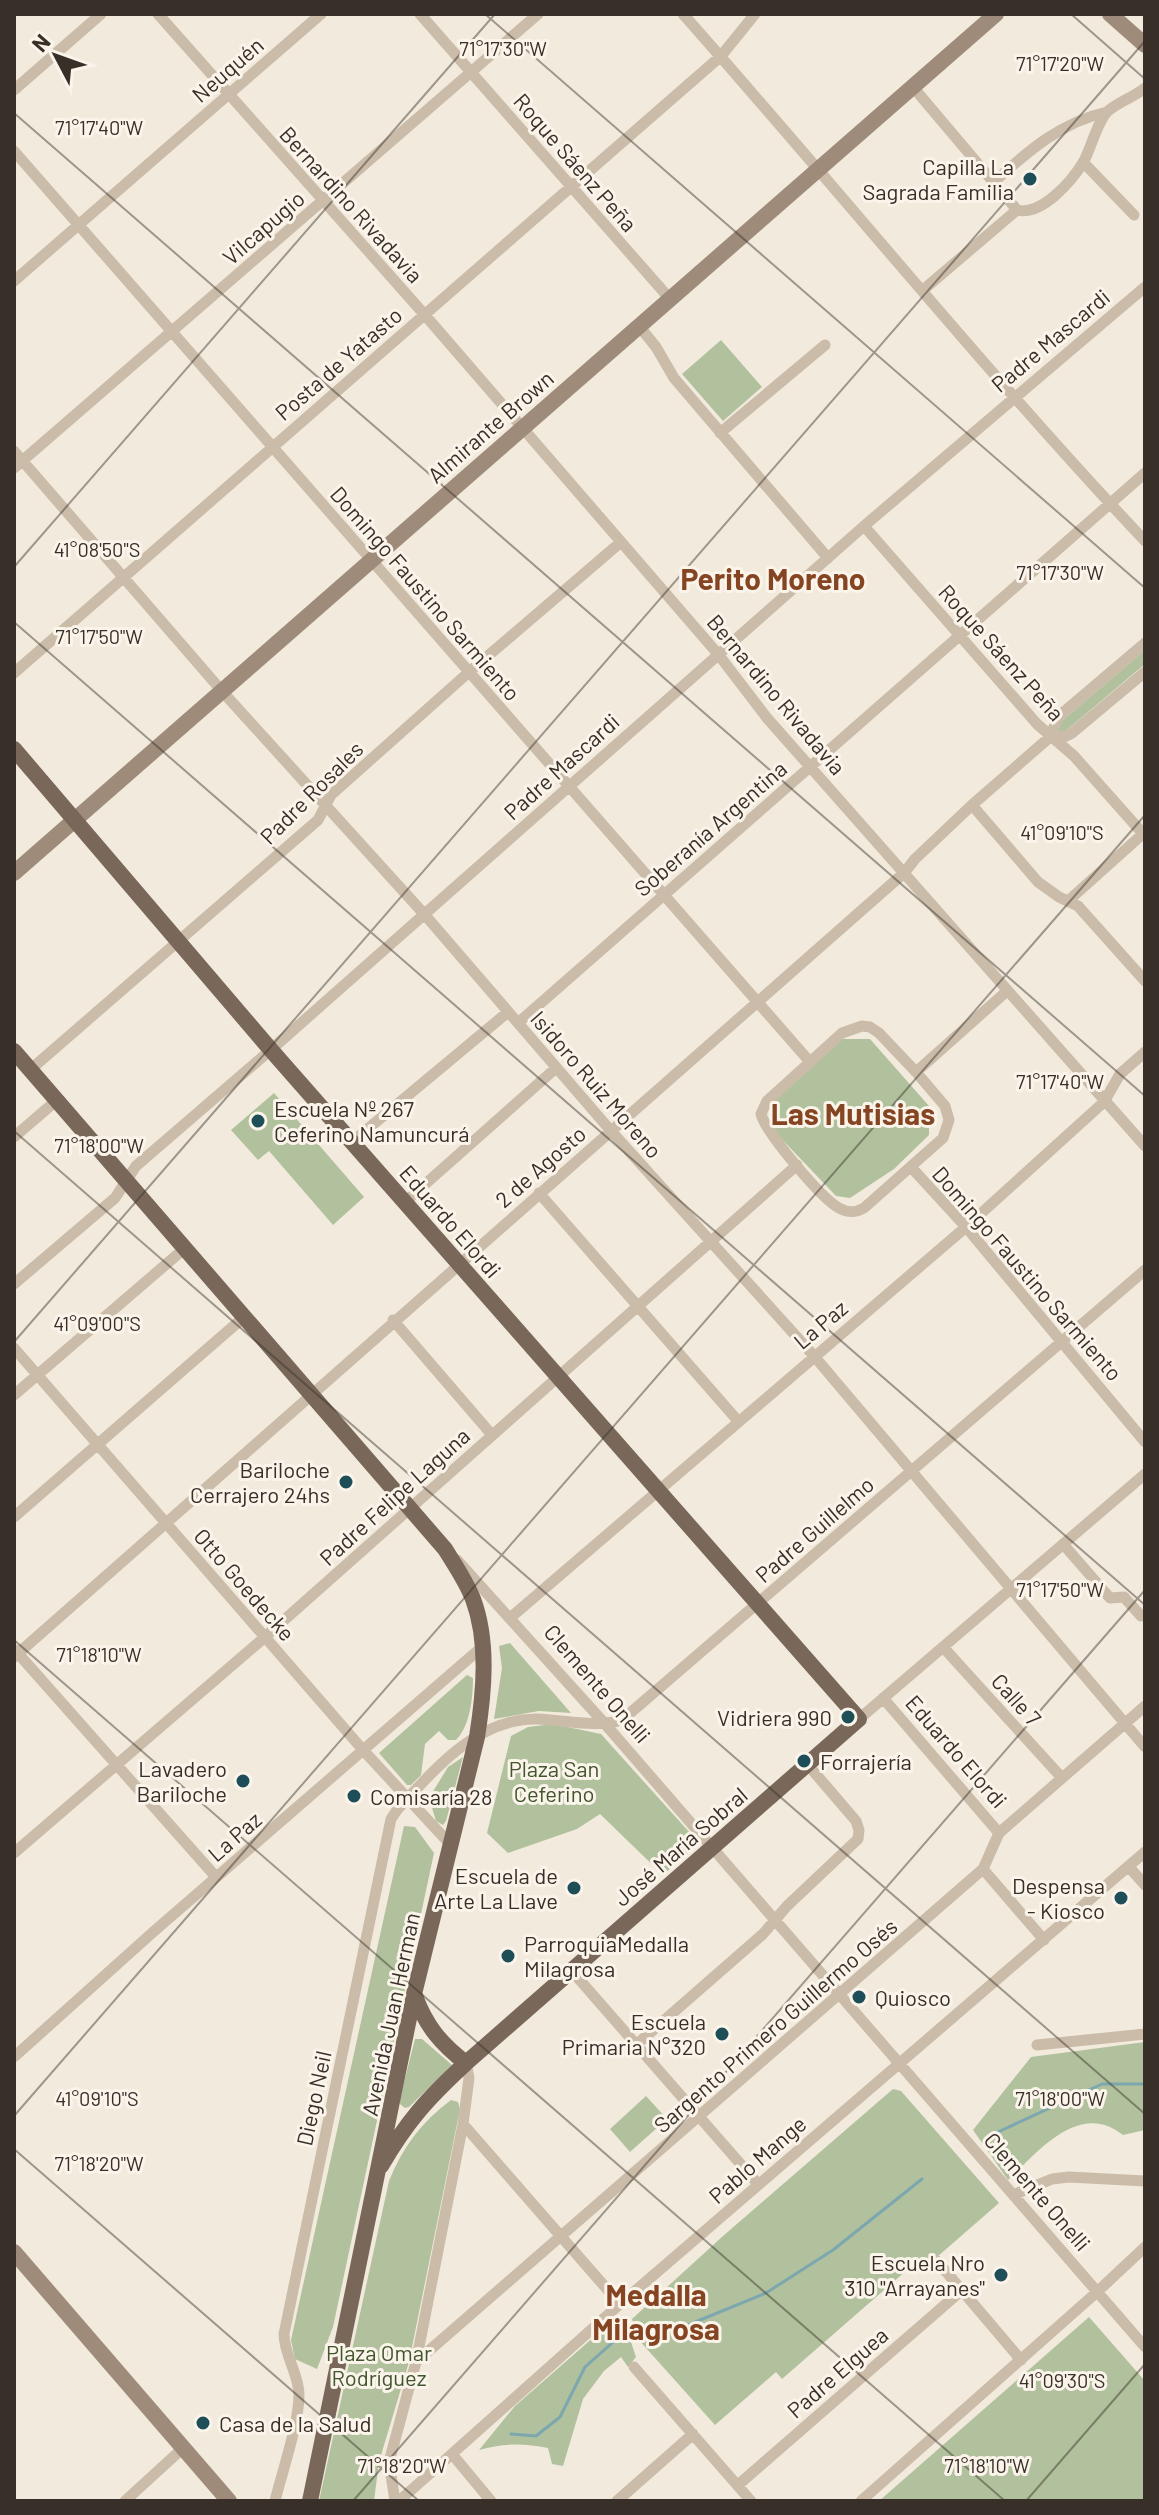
<svg xmlns="http://www.w3.org/2000/svg" width="1159" height="2515" viewBox="0 0 1159 2515" font-family="Barlow,sans-serif">
<style>
.green{fill:#b1c19d}
.lines{fill:none;stroke-linecap:round;stroke-linejoin:round}
.stream{stroke:#7ca7af;stroke-width:3}
.street{stroke:#cbbca9;stroke-width:11}
.secondary{stroke:#9e8b7a;stroke-width:16}
.primary{stroke:#79685a;stroke-width:16}
.ticks{fill:none;stroke:#382f29;stroke-width:2;stroke-opacity:0.45}
.poi-dot{fill:#1e4f59;stroke:#faf4ea;stroke-width:3}
.labels{text-anchor:middle;dominant-baseline:central;stroke-width:6;stroke-linejoin:round;paint-order:stroke}
.street-label{font-size:22px;fill:#382f29;stroke:#faf4ea}
.poi-label{font-size:22px;fill:#382f29;stroke:#faf4ea;text-anchor:end}
.park-label{font-size:22px;fill:#42562d;stroke:#faf4ea}
.district-label{font-size:30px;font-weight:bold;fill:#864522;stroke:#faf4ea}
.ticks-label{font-size:20px;text-anchor:middle;fill:#382f29;stroke:#faf4ea;stroke-width:6;stroke-linejoin:round;paint-order:stroke}
</style>
<rect width="100%" height="100%" fill="#f2ebdd"/>
<path class="green" d="M721 340 762 387 723 421 682 374Z
M1145 650V664L1062 734 1058 731 1057 725Z
M842 1039H870L929 1106V1135L894 1169 850 1198 836 1196 774 1131V1101Z
M274 1093 364 1197 333 1225 269 1151 258 1160 231 1130Z
M510 1643 571 1713 539 1711 494 1719 502 1668 499 1646Z
M467 1675 473 1678C473 1698 470 1726 456 1740H448L439 1731 425 1744 421 1775 411 1785H407L379 1753Z
M553 1724 601 1734 699 1843 663 1875 600 1814 577 1829 508 1853 487 1833 511 1736 528 1727Z
M463 1757 446 1821 443 1825 436 1821 429 1798 448 1767Z
M404 1826 415 1827 434 1853 333 2327 317 2369 295 2359 291 2340Z
M415 2039H422L452 2065 409 2107 405 2108 400 2104V2098Z
M1145 2042V2130L1123 2135C1080 2100 1038 2151 1008 2180L973 2130 1031 2057Z
M893 2089 901 2091 999 2203 929 2264 922 2257 782 2379 776 2372 715 2425 638 2339 632 2319 723 2236Z
M646 2096 667 2119 630 2152 610 2129Z
M451 2100 458 2102 460 2109 409 2362 379 2462 374 2501H319L389 2181C402 2148 422 2121 451 2100Z
M1089 2317 1145 2381V2501H879Z
M624 2321 636 2357 628 2367 621 2357 604 2371 583 2399 563 2466 552 2464 548 2448C523 2443 504 2443 479 2450L515 2406 611 2322Z"/>
<g class="lines">
<path class="stream" d="M998 2132 1102 2084H1145
M511 2434 536 2436 560 2417 585 2367 621 2335 683 2327 766 2293 833 2250 922 2179"/>
<path class="street" d="M158 14 424 314 718 654 767 718 1145 1146
M420 14 670 299
M683 14C838 189 985 371 1145 541
M913 87 1017 210
M14 90 101 14
M14 151 810 1062
M1083 162 1134 215
M994 182C1028 151 1061 122 1107 112
M14 281 321 14
M923 290 1017 210C1042 216 1072 181 1084 161 1091 148 1098 120 1108 111 1118 102 1134 97 1145 88
M639 326 656 347 674 378 828 558
M720 433 825 345
M14 451 221 690 425 915 611 1131 814 1356 1145 1747
M14 468 538 14
M864 526 1037 724 1074 756 1145 836
M14 673 721 56 755 14
M1051 737H1064L1072 733 1145 672
M972 805 1038 882 1059 897 1078 906 1145 981
M1068 901 1145 832
M518 1023 1145 473
M862 1026 870 1027 879 1033 916 1072 945 1106 949 1120 943 1138 864 1208C855 1213 848 1213 839 1208 822 1199 766 1133 761 1114L767 1101 842 1033Z
M30 1070 318 820 331 795 469 672 621 542
M916 1072 1007 991
M14 1137 57 1100
M352 1142 508 1012
M911 1167 966 1227 1145 1442
M539 1193 738 1421
M405 1202 556 1068
M14 1284 115 1198 136 1166 282 1040 864 526 1145 287
M393 1320 492 1435
M14 1348 363 1750 449 1843
M14 1395 185 1248
M14 1517 244 1317
M1063 1544 1110 1598 1124 1597 1141 1616
M457 1560 606 1725 1145 2347
M510 1618 966 1227 1104 1102 1120 1074 1145 1052
M943 1647 1062 1778
M15 1650 216 1877
M14 1657 904 873 915 859 972 805 1050 737 1058 717 1145 643
M883 1698 999 1833
M859 1719 1145 1474
M14 1853 265 1637 797 1165
M1129 1867 1145 1885
M983 1869 1044 1940
M571 1970 758 2184
M636 2045 763 1934 787 1906 858 1839 859 1830 856 1821 808 1765
M1037 2045 1145 2034
M14 2057 152 1933 482 1647
M463 2124 620 2304
M1013 2195 1052 2179 1069 2177 1145 2181
M937 2261 1021 2360
M416 2362 983 1869 999 1833 1145 1706
M634 2367 751 2501
M452 2454 491 2501
M738 2485 962 2290
M125 2501 183 2448
M275 2501C282 2472 299 2423 299 2395 299 2374 284 2355 284 2334L391 1819 397 1810C434 1770 477 1718 537 1719 566 1720 594 1728 622 1720L1145 1270
M395 2501 389 2462 416 2362 463 2124 469 2078 466 2063
M399 2501 620 2304 1145 1852
M617 2501 693 2434
M861 2501 1097 2292 1145 2247"/>
<path class="secondary" d="M1110 14 1145 45
M14 873 996 14
M14 2252 229 2501"/>
<path class="primary" d="M14 749 271 1050 859 1719 466 2063C428 2098 407 2121 381 2166
M14 1051 445 1549C455 1565 466 1581 473 1599 489 1642 484 1693 477 1737L414 1994 310 2501
M415 1996C426 2026 441 2044 466 2063"/>
</g>
<path class="ticks" d="M485 14 1145 588M1071 14 1145 79M14 113 1145 1096M14 567 495 14M14 622 1145 1605M14 1131 1145 2114M14 1342 1145 41M14 1640 1005 2501M14 2116 1145 815M14 2149 419 2501M353 2501 1145 1590M1026 2501 1145 2364"/>
<g class="poi-dot">
<circle cx="1030" cy="179" r="8"/>
<circle cx="258" cy="1121" r="8"/>
<circle cx="346" cy="1482" r="8"/>
<circle cx="848" cy="1717" r="8"/>
<circle cx="804" cy="1761" r="8"/>
<circle cx="243" cy="1781" r="8"/>
<circle cx="354" cy="1796" r="8"/>
<circle cx="574" cy="1888" r="8"/>
<circle cx="1121" cy="1898" r="8"/>
<circle cx="508" cy="1956" r="8"/>
<circle cx="859" cy="1997" r="8"/>
<circle cx="722" cy="2034" r="8"/>
<circle cx="1001" cy="2275" r="8"/>
<circle cx="203" cy="2423" r="8"/>
</g>
<g class="labels">
<g class="street-label">
<text transform="translate(227 69) rotate(-41)">Neuquén</text>
<text transform="translate(576 162) rotate(49)">Roque Sáenz Peña</text>
<text transform="translate(352 204) rotate(48)">Bernardino Rivadavia</text>
<text transform="translate(263 227) rotate(-41)">Vilcapugio</text>
<text transform="translate(1050 340) rotate(-40)">Padre Mascardi</text>
<text transform="translate(338 363) rotate(-41)">Posta de Yatasto</text>
<text transform="translate(490 426) rotate(-41)">Almirante Brown</text>
<text transform="translate(426 593) rotate(49)">Domingo Faustino Sarmiento</text>
<text transform="translate(1002 652) rotate(48)">Roque Sáenz Peña</text>
<text transform="translate(777 694) rotate(50)">Bernardino Rivadavia</text>
<text transform="translate(561 766) rotate(-42)">Padre Mascardi</text>
<text transform="translate(311 792) rotate(-45)">Padre Rosales</text>
<text transform="translate(710 828) rotate(-41)">Soberanía Argentina</text>
<text transform="translate(597 1084) rotate(49)">Isidoro Ruiz Moreno</text>
<text transform="translate(540 1166) rotate(-41)">2 de Agosto</text>
<text transform="translate(451 1221) rotate(49)">Eduardo Elordi</text>
<text transform="translate(1028 1273) rotate(49)">Domingo Faustino Sarmiento</text>
<text transform="translate(820 1324) rotate(-40)">La Paz</text>
<text transform="translate(394 1496) rotate(-42)">Padre Felipe Laguna</text>
<text transform="translate(814 1529) rotate(-41)">Padre Guillelmo</text>
<text transform="translate(245 1584) rotate(49)">Otto Goedecke</text>
<text transform="translate(598 1683) rotate(49)">Clemente Onelli</text>
<text transform="translate(1017 1699) rotate(48)">Calle 7</text>
<text transform="translate(957 1751) rotate(49)">Eduardo Elordi</text>
<text transform="translate(234 1836) rotate(-41)">La Paz</text>
<text transform="translate(680 1846) rotate(-41)">José María Sobral</text>
<text transform="translate(390 2014) rotate(-78)">Avenida Juan Herman</text>
<text transform="translate(775 2025) rotate(-41)">Sargento Primero Guillermo Osés</text>
<text transform="translate(313 2098) rotate(-78)">Diego Neil</text>
<text transform="translate(757 2159) rotate(-41)">Pablo Mange</text>
<text transform="translate(1038 2191) rotate(49)">Clemente Onelli</text>
<text transform="translate(837 2372) rotate(-41)">Padre Elguea</text>
</g>
<g class="poi-label">
<text x="1014" y="166">Capilla La<tspan x="1014" dy="25">Sagrada Familia</tspan></text>
<text x="274" y="1108" text-anchor="start">Escuela Nº 267<tspan x="274" dy="25">Ceferino Namuncurá</tspan></text>
<text x="330" y="1469">Bariloche<tspan x="330" dy="25">Cerrajero 24hs</tspan></text>
<text x="832" y="1717">Vidriera 990</text>
<text x="820" y="1761" text-anchor="start">Forrajería</text>
<text x="227" y="1768">Lavadero<tspan x="227" dy="25">Bariloche</tspan></text>
<text x="370" y="1796" text-anchor="start">Comisaría 28</text>
<text x="558" y="1875">Escuela de<tspan x="558" dy="25">Arte La Llave</tspan></text>
<text x="1105" y="1885">Despensa<tspan x="1105" dy="25">- Kiosco</tspan></text>
<text x="524" y="1943" text-anchor="start">ParroquiaMedalla<tspan x="524" dy="25">Milagrosa</tspan></text>
<text x="875" y="1997" text-anchor="start">Quiosco</text>
<text x="706" y="2021">Escuela<tspan x="706" dy="25">Primaria N°320</tspan></text>
<text x="985" y="2262">Escuela Nro<tspan x="985" dy="25">310 "Arrayanes"</tspan></text>
<text x="219" y="2423" text-anchor="start">Casa de la Salud</text>
</g>
<g class="park-label">
<text x="554" y="1768">Plaza San<tspan x="554" dy="25">Ceferino</tspan></text>
<text x="379" y="2352">Plaza Omar<tspan x="379" dy="25">Rodríguez</tspan></text>
</g>
<g class="district-label">
<text x="773" y="578">Perito Moreno</text>
<text x="853" y="1113">Las Mutisias</text>
<text x="656" y="2294">Medalla<tspan x="656" dy="34">Milagrosa</tspan></text>
</g>
</g>
<g class="ticks-label">
<text x="503" y="56">71°17'30"W</text>
<text x="1060" y="71">71°17'20"W</text>
<text x="99" y="135">71°17'40"W</text>
<text x="97" y="557">41°08'50"S</text>
<text x="1060" y="580">71°17'30"W</text>
<text x="99" y="644">71°17'50"W</text>
<text x="1062" y="840">41°09'10"S</text>
<text x="1060" y="1089">71°17'40"W</text>
<text x="99" y="1153">71°18'00"W</text>
<text x="97" y="1331">41°09'00"S</text>
<text x="1060" y="1597">71°17'50"W</text>
<text x="99" y="1662">71°18'10"W</text>
<text x="97" y="2106">41°09'10"S</text>
<text x="1060" y="2106">71°18'00"W</text>
<text x="99" y="2171">71°18'20"W</text>
<text x="1062" y="2388">41°09'30"S</text>
<text x="402" y="2473">71°18'20"W</text>
<text x="987" y="2473">71°18'10"W</text>
</g>
<rect width="1159" height="2515" fill="none" stroke="#382f29" stroke-width="32"/>
<g transform="translate(56 56) rotate(311)" stroke="#faf4ea" stroke-width="6" paint-order="stroke">
<path d="M0-6L14 30L0 20L-14 30Z" fill="#382f29"/>
<text y="-12" font-size="22" font-weight="bold" text-anchor="middle" fill="#382f29">N</text>
</g>
</svg>
